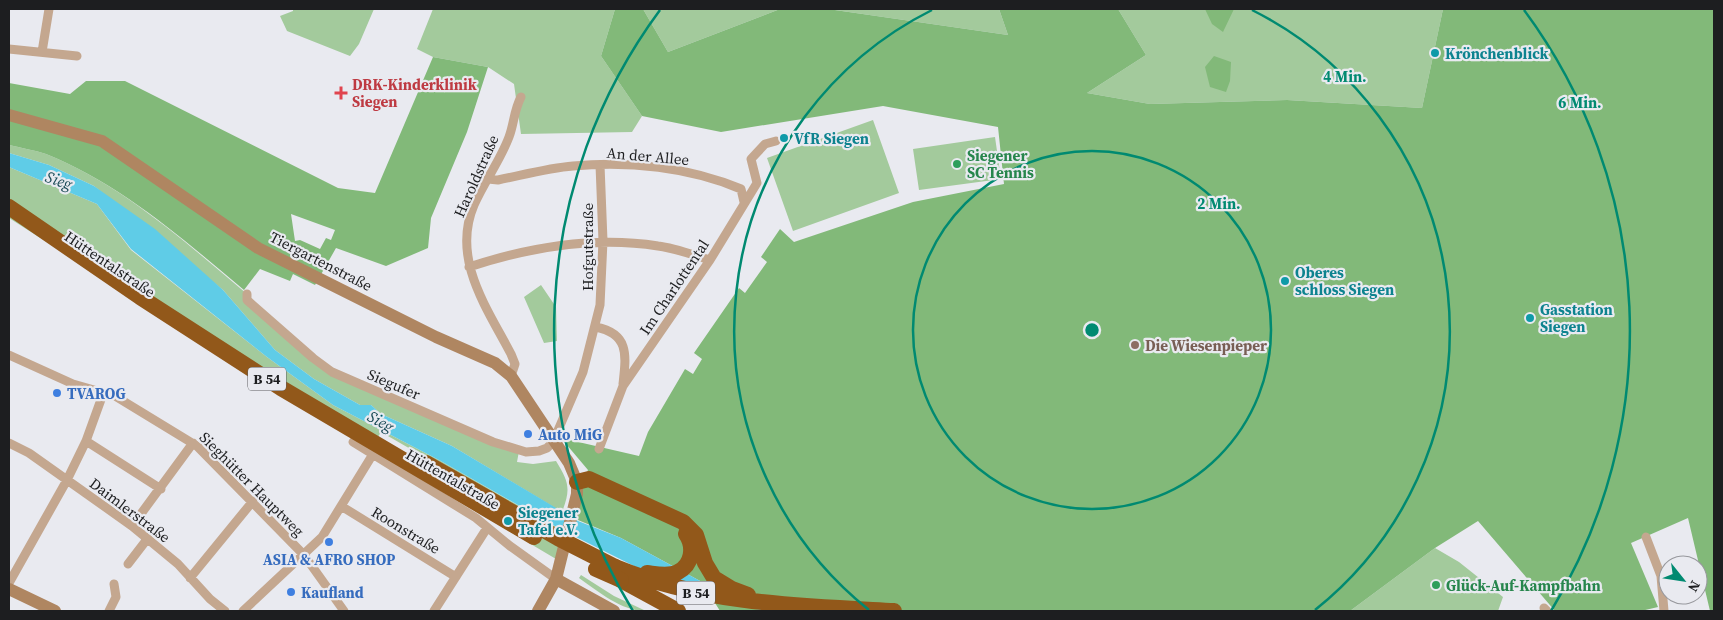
<svg xmlns="http://www.w3.org/2000/svg" width="1723" height="620" viewBox="0 0 1723 620" font-family="'Source Serif 4',serif">
<style>
.green{fill:#a3ca9c;fill-rule:evenodd}
.forest{fill:#82b979;fill-rule:evenodd}
.water{fill:#5fcce7}
.lines{fill:none;stroke-linecap:round;stroke-linejoin:round}
.street{stroke:#c4a78f;stroke-width:9}
.secondary{stroke:#af8661;stroke-width:12}
.highway{stroke:#92581a;stroke-width:16}
.highway-bridge{stroke:#92581a;stroke-width:16}
.ring{fill:none;stroke:#008a71;stroke-width:2.5}
.culture-dot{fill:#0f9aa8;stroke:#e9eaf0;stroke-width:2}
.health-dot{fill:#e0444e;stroke:#e9eaf0;stroke-width:2}
.leisure-dot{fill:#2e9e5b;stroke:#e9eaf0;stroke-width:2}
.education-dot{fill:#8d6e63;stroke:#e9eaf0;stroke-width:2}
.shop-dot{fill:#3f7fe0;stroke:#e9eaf0;stroke-width:2}
.labels{text-anchor:middle;dominant-baseline:central;stroke-width:4.5;stroke-linejoin:round;paint-order:stroke}
.shield{fill:#e9eaf0;stroke:#5a5b5e;stroke-width:1}
.shield-label{font-size:14px;font-weight:bold;fill:#1d1e20}
.culture-label{font-size:15px;font-weight:bold;fill:#0d838f;stroke:#e9eaf0;text-anchor:start}
.health-label{font-size:15px;font-weight:bold;fill:#be3a42;stroke:#e9eaf0;text-anchor:start}
.leisure-label{font-size:15px;font-weight:bold;fill:#27864d;stroke:#e9eaf0;text-anchor:start}
.street-label{font-size:15px;fill:#1d1e20;stroke:#e9eaf0}
.education-label{font-size:15px;font-weight:bold;fill:#785e54;stroke:#e9eaf0;text-anchor:start}
.shop-label{font-size:15px;font-weight:bold;fill:#366cbe;stroke:#e9eaf0;text-anchor:start}
.water-label{font-size:16px;font-style:italic;fill:#1a4a56;stroke:#e9eaf0}
.centre{fill:#008a71;stroke:#e9eaf0;stroke-width:2.5}
.ring-label{font-size:15px;text-anchor:middle;font-weight:bold;fill:#008a71;stroke:#e9eaf0;stroke-width:4.5;stroke-linejoin:round;paint-order:stroke}
</style>
<rect width="100%" height="100%" fill="#e9eaf0"/>
<path class="green" d="M293 9H374L359 44 350 56 287 31 280 16 293 11Z
M433 9H615L601 56 642 116 632 132 521 134 514 84 488 67 433 57 417 49Z
M643 9H780L668 52Z
M828 9H999L1008 35Z
M1118 9H1443L1422 108 1287 100 1150 104 1087 93 1146 55Z
M873 120 899 193 793 231 767 158Z
M995 137 1001 179 919 190 913 149Z
M9 145C21 148 34 150 46 154 123 185 185 242 247 294V300L322 366 519 451 517 462 533 464 556 461C569 482 571 489 562 512L452 446 381 414 371 405H360L314 379 275 350 223 290 94 186 49 165 9 153Z
M9 167 97 204 131 250 267 357 333 405 439 460 563 531 556 559 368 447 9 218ZM381 432 492 496 372 447Z
M541 285 556 307 557 341 544 343 524 297Z
M1435 548 1459 562 1503 597 1498 611H1350Z
M581 575 614 596 646 611C621 611 599 592 579 578Z"/>
<path class="forest" d="M615 9H643L668 52 780 9H828L1008 35 999 9H1118L1146 55 1087 93 1150 104 1287 100 1422 108 1443 9H1714V611H1710L1688 518 1631 543 1658 607 1641 611H1555L1478 521 1435 548 1350 611H720L702 582 621 538 566 515 588 470 561 438 639 456 648 432 685 369 693 374 702 359 694 353 739 288 745 293 767 262 761 257 780 229 794 242 913 202 1004 184 998 127 883 106 721 132 642 116 601 56Z
M1205 9H1234L1223 32 1212 24Z
M1214 56 1231 62 1230 81 1226 92 1210 87 1205 67Z
M433 57 488 67 467 132 431 218 428 248 386 266 336 248 315 285 293 274 290 281 260 269 244 290C183 239 121 184 46 154 34 150 21 148 9 145V83L70 94 86 81H125L338 188 375 193ZM291 214 335 230 331 240 326 238 320 249 300 240 295 241Z"/>
<path class="water" d="M9 153 49 165 94 186 155 229 223 290 275 350 314 379 360 405H371L381 414 452 446 578 521 621 538 702 582 826 611H765L694 596 560 529 439 460 333 405 267 357 131 249 97 204 9 167Z"/>
<g class="lines">
<path class="street" d="M9 49 77 56
M42 52 49 9
M488 179 498 180C523 175 548 168 573 166 629 161 689 167 741 189L744 202
M469 267C530 247 594 236 658 246 675 248 693 255 710 260
M247 294V300L313 358 332 372 493 442 526 452 539 451 547 448 553 442 583 372 600 305 603 241 600 165
M596 327C630 334 626 356 623 384
M9 355 73 384 115 396 197 446 304 555 344 611
M511 376 515 364 511 354C487 308 451 259 474 205 484 182 500 161 509 137 514 124 514 110 521 97
M86 441 161 489
M353 442 476 518 510 546 556 579
M9 443 29 453 132 526 178 564 210 599 225 611
M599 449 623 386 710 260 757 183 751 159 765 144 776 141
M341 506 456 577
M132 526 193 443
M1646 537 1661 576 1664 611
M128 564 148 538
M190 578 253 501
M9 583 67 480 86 441 103 394
M1544 608 1547 611
M109 611 116 597 114 584
M243 611 322 537 373 454
M434 611 487 528"/>
<path class="secondary" d="M9 115 102 141 258 248 436 337 495 363 511 376 569 463 577 482V494L556 579 538 611
M556 579 614 611
M9 589 55 611"/>
<path class="highway" d="M9 207 140 297 281 388 534 537
M577 482 589 479 683 522 696 535 705 563 714 578 732 589 748 595
M615 567C705 604 798 606 894 611
M647 573C656 574 669 577 678 572 692 565 695 547 686 534
M621 580 678 611"/>
<path class="highway-bridge" d="M426 463 558 538 615 567
M596 569 621 580"/>
</g>
<g class="ring">
<circle cx="1092" cy="330" r="179"/>
<path d="M869 610A358 358 0 0 1 932 10M1252 10A358 358 0 0 1 1315 610"/>
<path d="M633 611A538 538 0 0 1 660 10M1524 10A538 538 0 0 1 1551 611"/>
</g>
<g class="culture-dot">
<circle cx="1435" cy="53" r="5"/>
<circle cx="784" cy="138" r="5"/>
<circle cx="1285" cy="281" r="5"/>
<circle cx="1530" cy="318" r="5"/>
<circle cx="508" cy="521" r="5"/>
</g>
<path class="health-dot" d="M338.5 85.5h5v5h5v5h-5v5h-5v-5h-5v-5h5z"/>
<g class="leisure-dot">
<circle cx="957" cy="164" r="5"/>
<circle cx="1436" cy="585" r="5"/>
</g>
<circle class="education-dot" cx="1135" cy="345" r="5"/>
<g class="shop-dot">
<circle cx="57" cy="393" r="5"/>
<circle cx="528" cy="434" r="5"/>
<circle cx="329" cy="542" r="5"/>
<circle cx="291" cy="592" r="5"/>
</g>
<g class="labels">
<g class="shield">
<rect x="248" y="367.5" width="38" height="23" rx="4"/>
<rect x="677" y="581.5" width="38" height="23" rx="4"/>
</g>
<g class="shield-label">
<text x="267" y="379">B 54</text>
<text x="696" y="593">B 54</text>
</g>
<g class="culture-label">
<text x="1445" y="53">Krönchenblick</text>
<text x="794" y="138">VfR Siegen</text>
<text x="1295" y="272">Oberes<tspan x="1295" dy="17">schloss Siegen</tspan></text>
<text x="1540" y="309">Gasstation<tspan x="1540" dy="17">Siegen</tspan></text>
<text x="518" y="512">Siegener<tspan x="518" dy="17">Tafel e.V.</tspan></text>
</g>
<g class="health-label">
<text x="352" y="84">DRK-Kinderklinik<tspan x="352" dy="17">Siegen</tspan></text>
</g>
<g class="leisure-label">
<text x="967" y="155">Siegener<tspan x="967" dy="17">SC Tennis</tspan></text>
<text x="1446" y="585">Glück-Auf-Kampfbahn</text>
</g>
<g class="street-label">
<text transform="translate(648 156) rotate(5)">An der Allee</text>
<text transform="translate(476 176) rotate(-66)">Haroldstraße</text>
<text transform="translate(587 247) rotate(-90)">Hofgutstraße</text>
<text transform="translate(321 261) rotate(27)">Tiergartenstraße</text>
<text transform="translate(110 264) rotate(34)">Hüttentalstraße</text>
<text transform="translate(674 287) rotate(-56)">Im Charlottental</text>
<text transform="translate(394 384) rotate(23)">Siegufer</text>
<text transform="translate(453 479) rotate(30)">Hüttentalstraße</text>
<text transform="translate(252 484) rotate(45)">Sieghütter Hauptweg</text>
<text transform="translate(130 510) rotate(37)">Daimlerstraße</text>
<text transform="translate(406 530) rotate(31)">Roonstraße</text>
</g>
<g class="education-label">
<text x="1145" y="345">Die Wiesenpieper</text>
</g>
<g class="shop-label">
<text x="67" y="393">TVAROG</text>
<text x="538" y="434">Auto MiG</text>
<text x="329" y="559" text-anchor="middle">ASIA &amp; AFRO SHOP</text>
<text x="301" y="592">Kaufland</text>
</g>
<g class="water-label">
<text transform="translate(59 180) rotate(19)">Sieg</text>
<text transform="translate(381 421) rotate(29)">Sieg</text>
</g>
</g>
<circle cx="1092" cy="330" r="8" class="centre"/>
<g class="ring-label">
<text x="1345" y="82">4 Min.</text>
<text x="1580" y="108">6 Min.</text>
<text x="1219" y="209">2 Min.</text>
</g>
<rect width="1723" height="620" fill="none" stroke="#1d1e20" stroke-width="20"/>
<g transform="translate(1683 580) rotate(120)"><circle r="24" fill="#e9eaf0" stroke="#97989d"/>
<path d="M0-4L9 19L0 12L-9 19Z" fill="#008a71"/>
<text y="-8" font-size="14" font-weight="bold" text-anchor="middle" fill="#1d1e20">N</text>
</g>
</svg>
